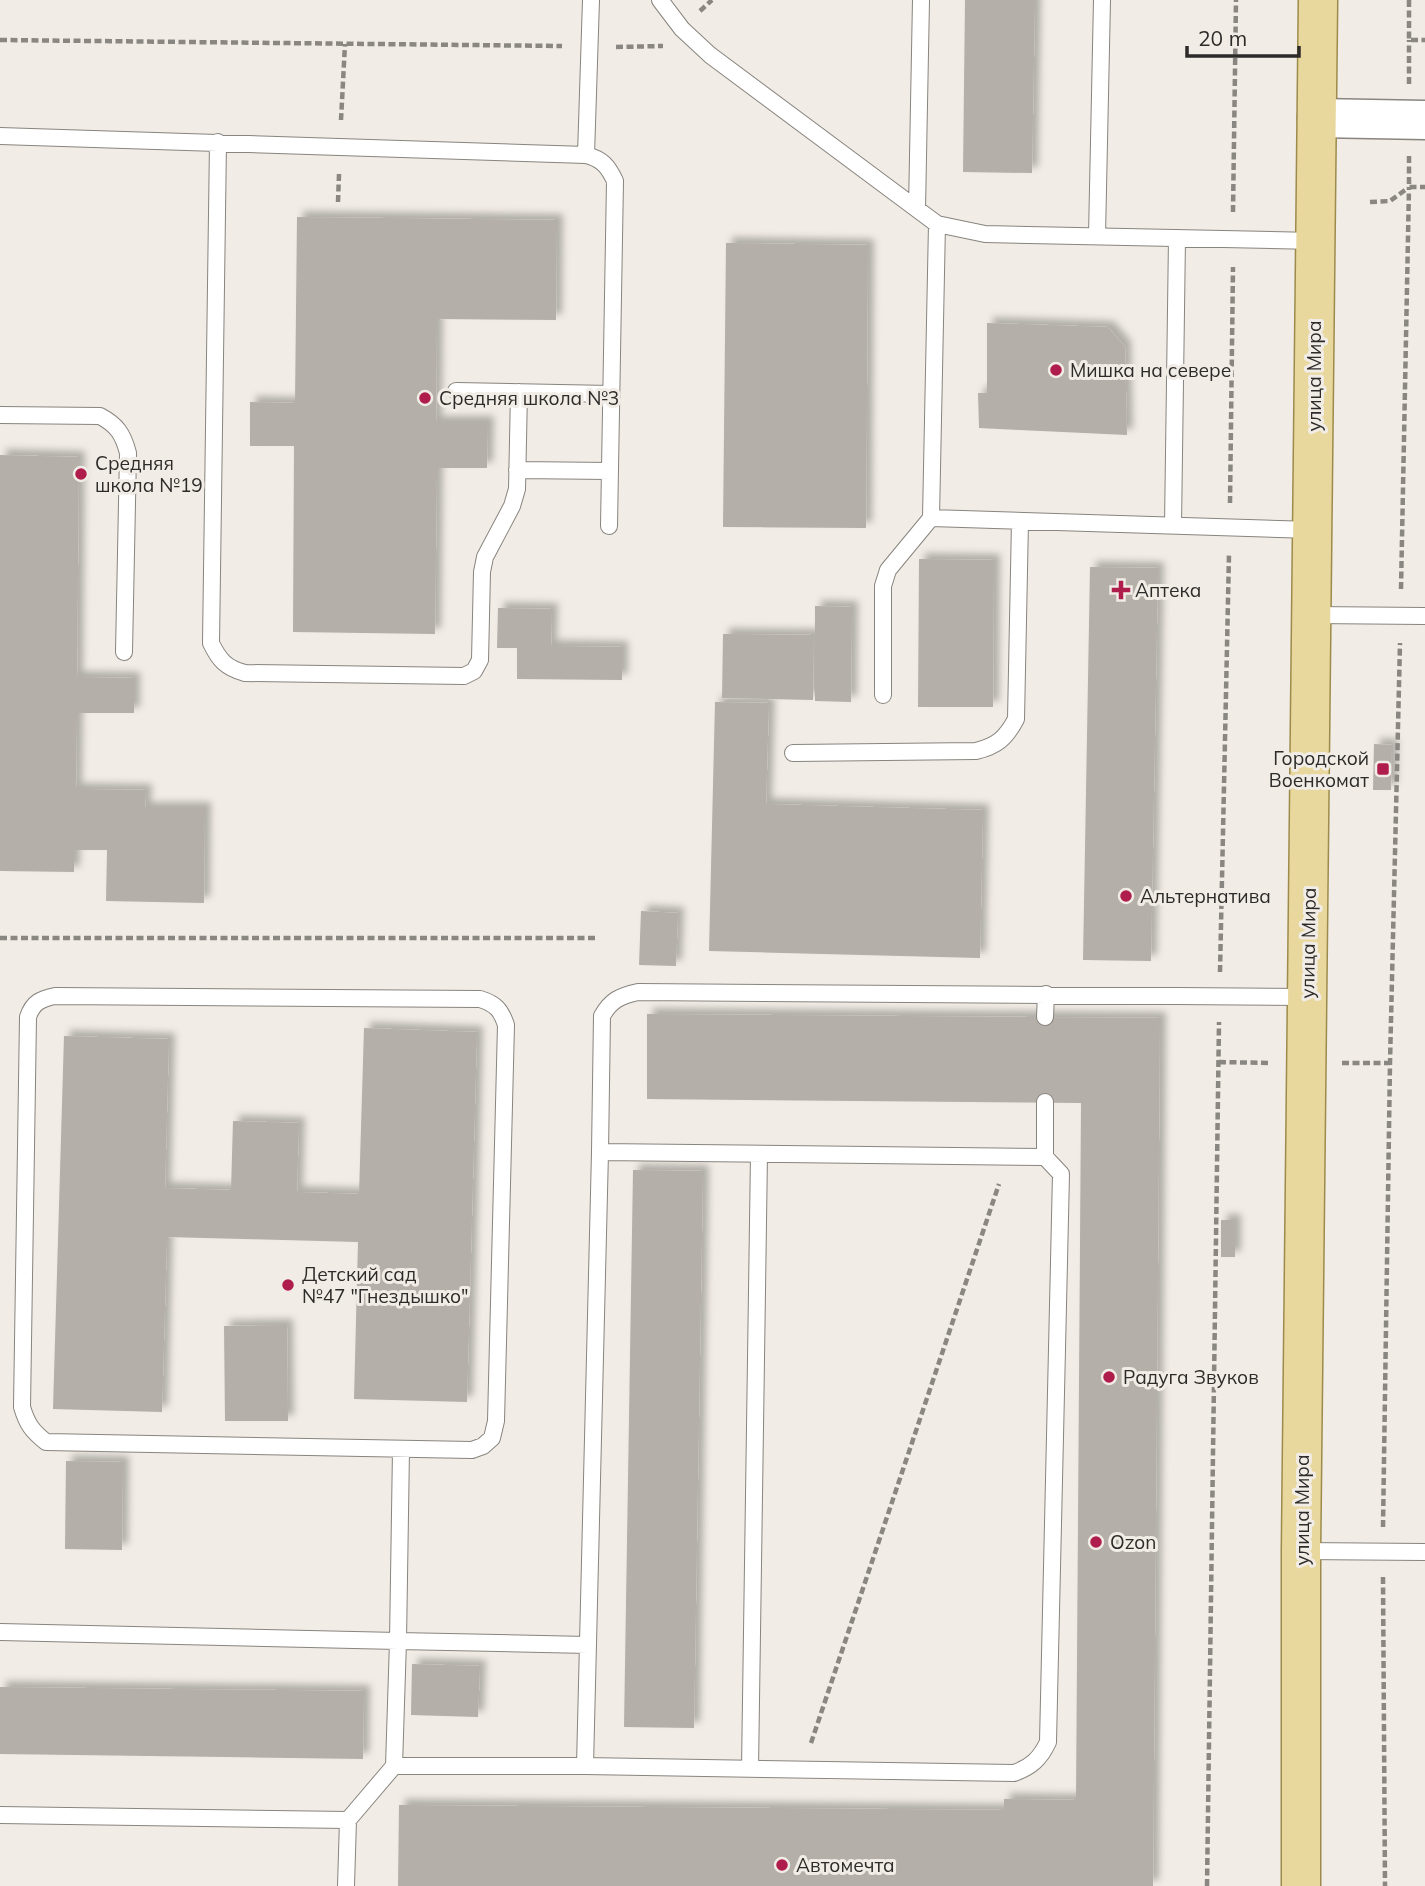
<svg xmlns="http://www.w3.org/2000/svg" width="1425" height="1886" viewBox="0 0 1425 1886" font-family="Mulish,sans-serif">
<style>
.building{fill:#b4afa9;filter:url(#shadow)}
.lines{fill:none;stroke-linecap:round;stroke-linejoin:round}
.service-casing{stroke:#88847e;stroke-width:18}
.tertiary-casing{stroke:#88847e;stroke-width:41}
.primary-casing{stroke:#9d8b4b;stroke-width:41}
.path{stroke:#8a8682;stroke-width:4.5;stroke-dasharray:7 3.5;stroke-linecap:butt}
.service{stroke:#fff;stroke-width:16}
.tertiary{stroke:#fff;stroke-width:38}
.primary{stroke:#e8d89e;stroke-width:38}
.poi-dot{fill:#af1d4c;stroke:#f1ece5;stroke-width:2.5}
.labels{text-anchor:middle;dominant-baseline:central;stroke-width:6;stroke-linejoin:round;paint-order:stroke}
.poi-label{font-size:19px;fill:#2d2b29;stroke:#f1ece5;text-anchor:start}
.street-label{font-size:19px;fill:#2d2b29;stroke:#f1ece5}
</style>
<defs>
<filter id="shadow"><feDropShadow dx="6" dy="-6" stdDeviation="3.5" flood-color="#0004"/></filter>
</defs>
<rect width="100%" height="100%" fill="#f1ece5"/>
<path class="building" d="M965 0H1035L1032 173 963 172Z
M297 217 557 220 556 320 437 319 436 422H488L487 468H437L435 634 293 632 294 446H250V402L295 403Z
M726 243 868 245 866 528 723 527Z
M987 323 1108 327 1125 347 1127 435 979 428 978 393H987Z
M0 455 79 457 77 677 134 678V713H77L76 789 146 790 145 808H205L204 903 106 901 107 850H74V872L0 871Z
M919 559 994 560 993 707H918Z
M1090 567 1158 568 1151 961 1083 960Z
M815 606 852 607 851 702 815 701Z
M498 608 552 609 551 646 622 647V680L517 679V648H497Z
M723 634 814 635 813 700 722 698Z
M715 702 769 703 766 804 983 810 980 958 709 951Z
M1374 744 1392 745 1391 790H1373Z
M641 911 678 913 676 966 639 965Z
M647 1014 1160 1018 1153 1886H398L399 1805 1004 1810V1799L1076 1800 1081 1103 647 1099Z
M364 1028 477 1032 467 1402 354 1399 358 1242 167 1237 162 1412 53 1409 64 1036 169 1039 165 1188 231 1190 233 1121 299 1123 297 1192 359 1194Z
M633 1170 703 1171 694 1728 624 1727Z
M1221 1220H1235V1257H1221Z
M287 1325 288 1421H225L224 1326Z
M66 1461 123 1462 122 1550 65 1549Z
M412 1664 480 1666 478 1717 411 1715Z
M0 1687 364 1691 363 1759 0 1754Z"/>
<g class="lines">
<g class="service-casing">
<path id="service" d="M660 0 682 29 710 55 937 224 985 234 1315 241
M0 136 586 155C602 159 608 166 615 181L609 526
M218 142 211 643C219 660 226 668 245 673L464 676 474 671 480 660 482 572 485 557 512 506 517 489 519 392
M586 155 591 0
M917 209 921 0
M1097 236 1102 0
M456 391 611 394
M0 415 100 416C117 425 123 434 128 453L124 652
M517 470 610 471
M931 518 1313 530
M1173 526 1177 238
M1312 615 1425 616
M883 695V586L888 570 931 518 937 224
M793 753 976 751C997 746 1006 738 1016 719L1020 521
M55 996 480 999C496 1004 501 1010 506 1025L496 1421 492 1438 483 1446 472 1450 46 1442C32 1431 27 1424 22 1407L28 1017C33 1002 41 999 55 996Z
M1045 1017 1046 994
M600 1152 602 1016C611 1000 620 996 638 992L1308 997
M401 1450 398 1641 588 1645
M1301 1551 1425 1552
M0 1632 398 1641 394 1766 348 1820 0 1815
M394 1766H585L1014 1773C1031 1767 1040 1759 1048 1742L1061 1174 1045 1157V1102
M585 1766 600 1152 1045 1157
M750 1769 759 1154
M346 1886 348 1820"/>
</g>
<g class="tertiary-casing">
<path id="tertiary" d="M1317 118 1425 120"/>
</g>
<g class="primary-casing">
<path id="primary" d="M1301 1886V1551L1318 0"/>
</g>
<path class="path" d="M1409 0V40H1425
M700 11 712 0
M0 40 562 46
M616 47 663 46
M1409 84V40
M341 120 345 44
M1409 156V187H1425
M338 202 339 174
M1370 202 1390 201 1408 188
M1233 212 1236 0
M1230 503 1233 267
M1401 589 1409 187
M0 938H596
M1220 972 1229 554
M1219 1062 1270 1063
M1342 1063H1390
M1383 1527 1390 1063 1400 643
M1383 1577 1385 1886
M811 1743 999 1184
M1207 1886 1219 1022"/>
<use href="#service" class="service"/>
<use href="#tertiary" class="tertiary"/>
<use href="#primary" class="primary"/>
</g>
<g class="poi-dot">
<circle cx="1056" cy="370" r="7"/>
<circle cx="425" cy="398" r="7"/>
<circle cx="81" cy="474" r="7"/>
<path d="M1117.5 579.5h7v7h7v7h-7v7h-7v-7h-7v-7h7z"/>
<rect x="1376" y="762" width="14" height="14" rx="3.5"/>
<circle cx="1126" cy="896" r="7"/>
<circle cx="288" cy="1285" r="7"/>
<circle cx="1109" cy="1377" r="7"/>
<circle cx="1096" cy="1542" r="7"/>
<circle cx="782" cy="1865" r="7"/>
</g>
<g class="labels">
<g class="poi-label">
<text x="1070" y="370">Мишка на севере</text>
<text x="439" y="398">Средняя школа №3</text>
<text x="95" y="463">Средняя<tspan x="95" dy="22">школа №19</tspan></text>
<text x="1135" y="590">Аптека</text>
<text x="1369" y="758" text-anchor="end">Городской<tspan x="1369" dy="22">Военкомат</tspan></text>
<text x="1140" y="896">Альтернатива</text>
<text x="302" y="1274">Детский сад<tspan x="302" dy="22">№47 "Гнездышко"</tspan></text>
<text x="1123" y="1377">Радуга Звуков</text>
<text x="1110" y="1542">Ozon</text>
<text x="796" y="1865">Автомечта</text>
</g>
<g class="street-label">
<text transform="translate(1314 376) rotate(-90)">улица Мира</text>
<text transform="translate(1308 943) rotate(-89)">улица Мира</text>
<text transform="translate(1302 1510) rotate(-90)">улица Мира</text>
</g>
</g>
<path d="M1187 46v10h112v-10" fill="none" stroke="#2d2b29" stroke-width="3.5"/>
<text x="1198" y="46" font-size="21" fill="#2d2b29" stroke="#f1ece5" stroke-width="5" paint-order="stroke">20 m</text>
</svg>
